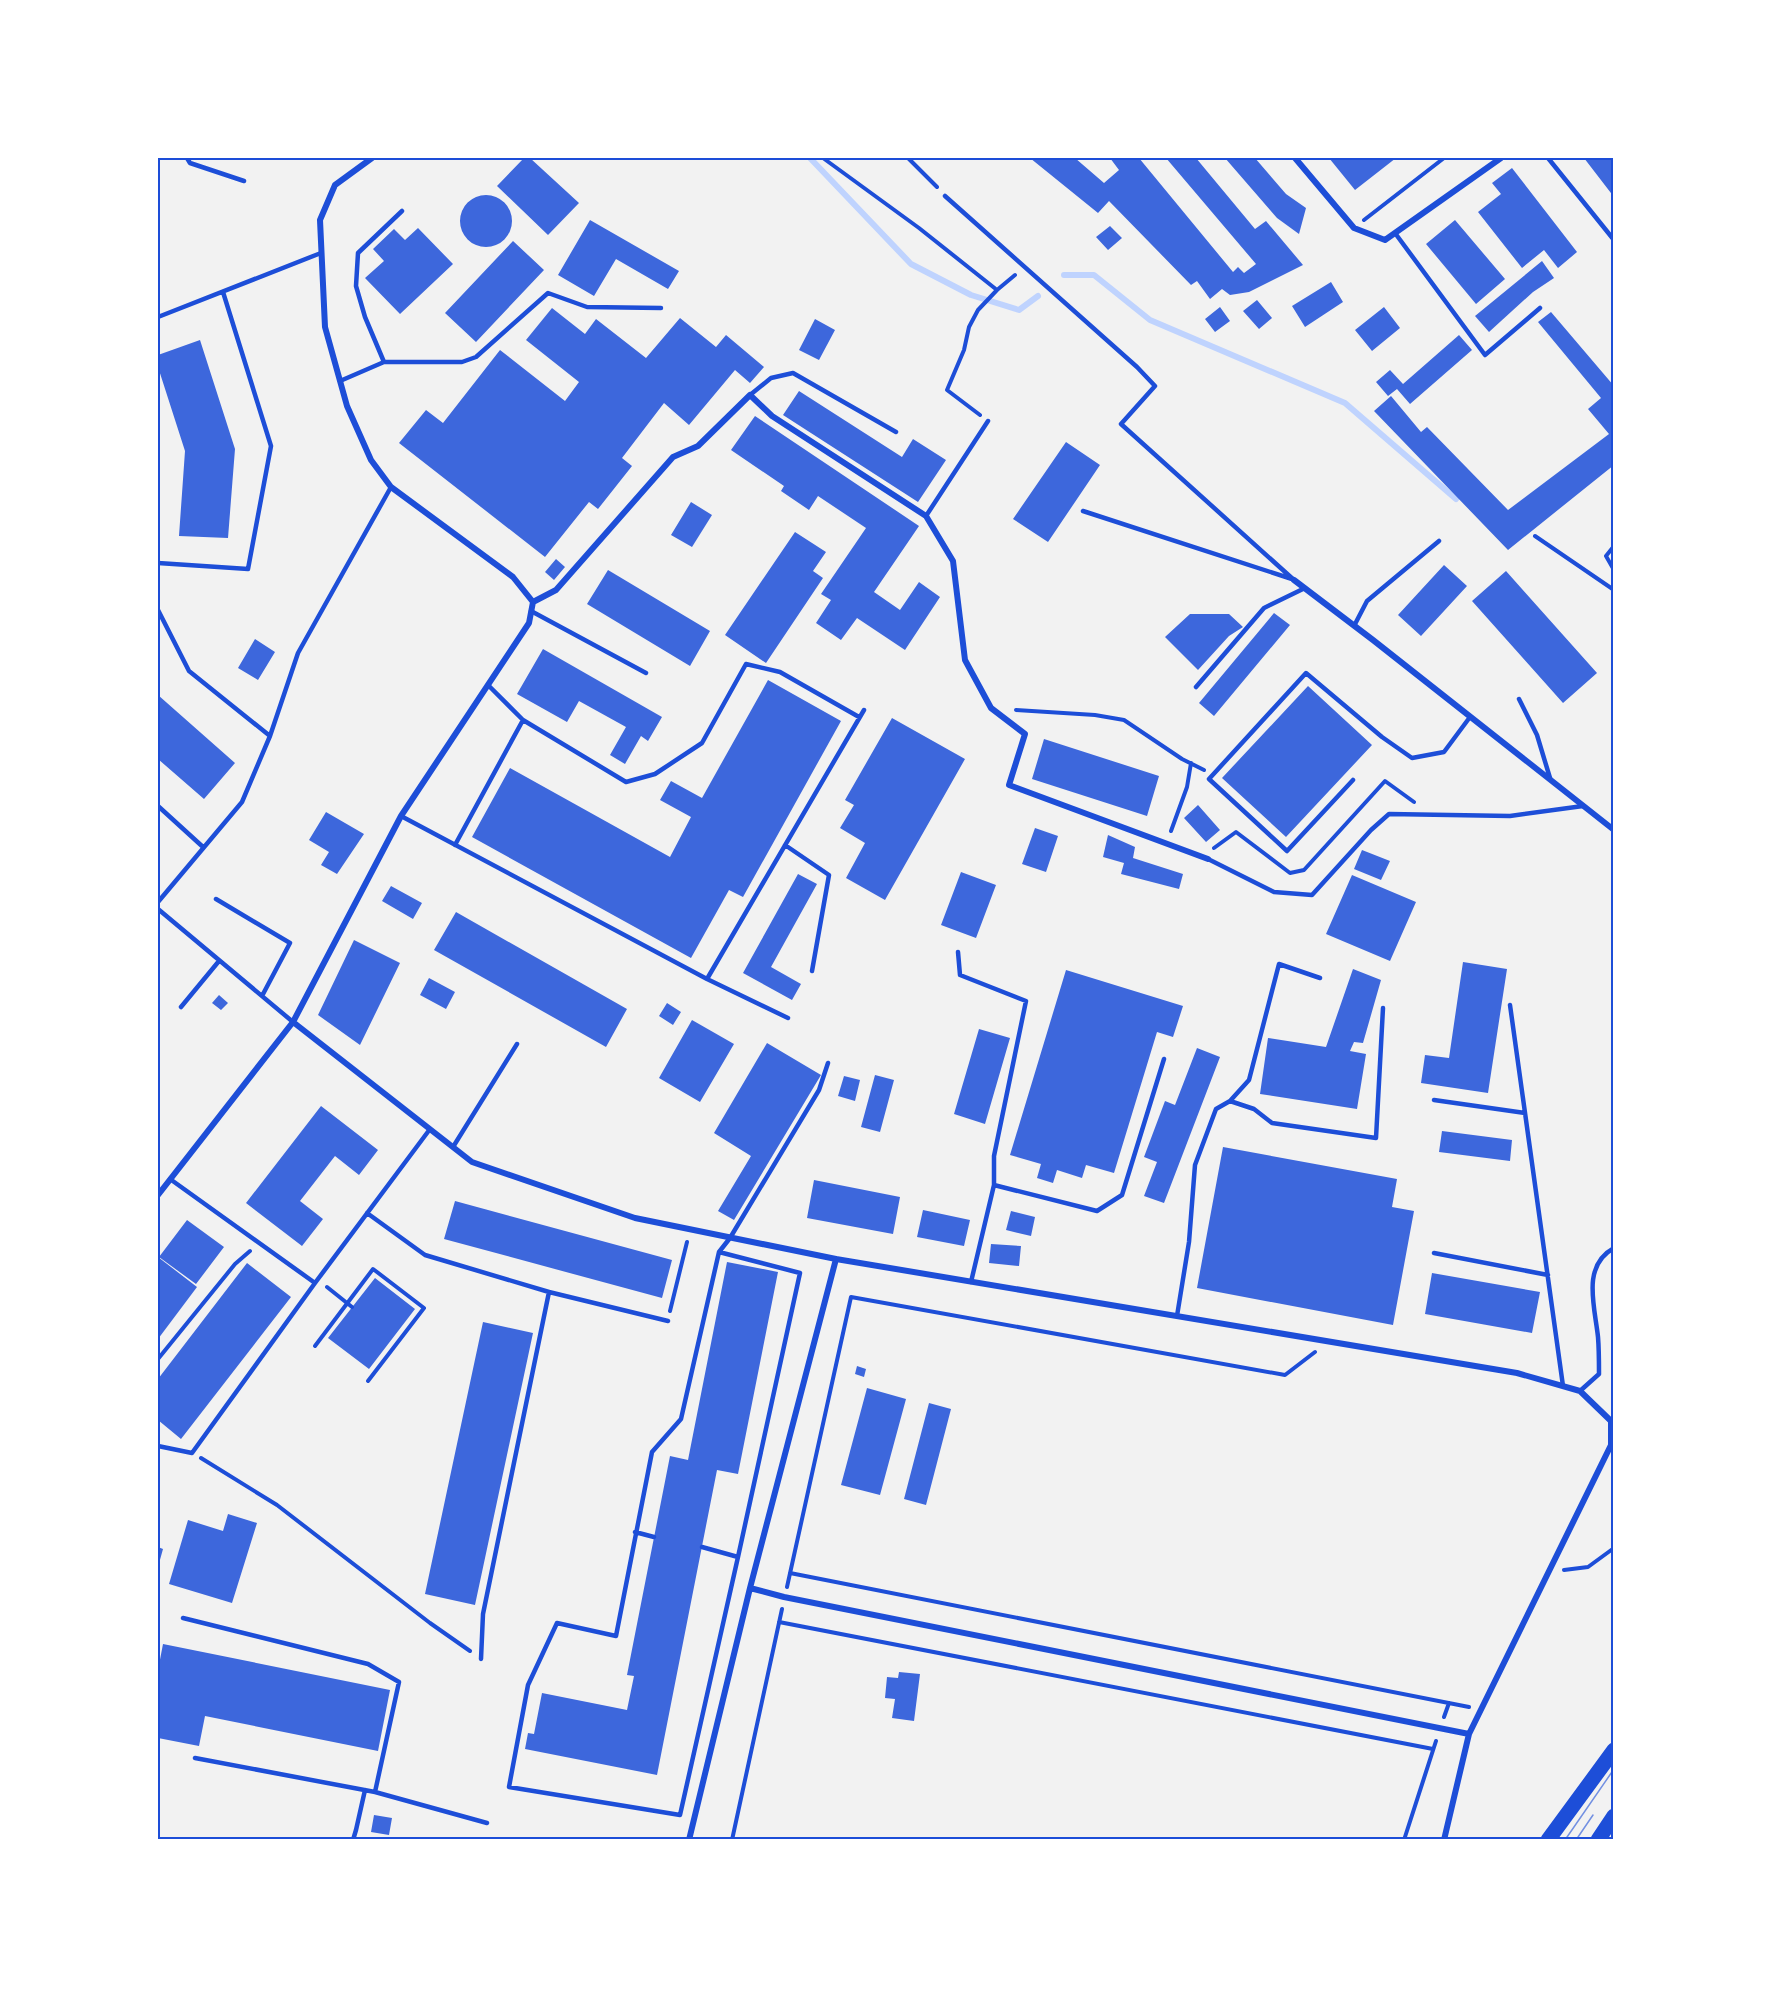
<svg xmlns="http://www.w3.org/2000/svg" width="1771" height="1997" viewBox="0 0 1771 1997" font-family="Raleway,sans-serif">
<style>
.lines{fill:none;stroke-linecap:round;stroke-linejoin:round}
.stream{stroke:#bfd3fe;stroke-width:6}
.building{fill:#3d67dc}
.path{stroke:#1d4ed8;stroke-width:4}
.service{stroke:#1d4ed8;stroke-width:4.5}
.minor{stroke:#1d4ed8;stroke-width:6}
.primary{stroke:#1d4ed8;stroke-width:15}
.tram{stroke:#7290e2;stroke-width:1.5}
.neatline{fill:none;stroke:#1d4ed8;stroke-width:2}
</style>
<rect width="100%" height="100%" fill="#f2f2f2"/>
<g class="lines">
<path class="stream" d="M810 158 911 264 971 295 1019 310 1038 296
M1064 275H1094L1150 320 1345 403 1456 499"/>
</g>
<path class="building" d="M524 158H530L579 203 548 235 497 186Z
M1030 158H1075L1104 183 1119 170 1110 158H1139L1233 272 1238 267 1244 273 1256 264 1166 158H1196L1255 229 1266 221 1303 265 1249 292 1230 295 1222 289 1210 299 1197 281 1191 285 1109 201 1098 213Z
M1225 158H1255L1286 194 1306 208 1299 234 1277 218Z
M1329 158H1396L1355 190Z
M1584 158H1614V197Z
M1512 168 1577 252 1558 268 1544 250 1522 268 1478 212 1501 194 1492 183Z
M460 221a26 26 0 1 1 52 0a26 26 0 1 1-52 0Z
M590 220 679 271 668 289 616 259 594 296 558 275Z
M1455 220 1505 279 1476 304 1426 244Z
M1110 226 1122 238 1108 250 1096 237Z
M418 228 453 264 400 314 365 278 384 261 373 249 394 229 405 240Z
M513 241 544 270 476 342 445 313Z
M1542 261 1554 278 1533 292 1489 332 1475 316Z
M1331 282 1343 302 1305 327 1292 306Z
M1257 300 1272 318 1259 329 1243 311Z
M1220 307 1230 321 1215 332 1205 319Z
M1384 307 1400 328 1372 351 1355 330Z
M552 308 585 334 596 319 646 358 680 318 716 347 726 335 764 367 750 383 735 370 689 425 664 403 622 458 632 466 598 509 589 502 545 557 399 443 426 410 443 423 500 350 565 401 579 382 526 340Z
M1551 312 1614 386V465L1508 550 1374 411 1391 396 1421 432 1427 427 1508 510 1609 434 1588 409 1601 398 1538 322Z
M815 319 835 330 819 360 799 350Z
M1459 335 1472 350 1410 404 1397 389 1388 396 1376 382 1390 370 1403 384Z
M200 340 235 449 228 538 179 536 185 451 158 367V355Z
M799 391 902 457 913 439 946 460 918 502 783 415Z
M755 416 919 526 874 592 900 610 919 582 940 597 905 650 857 618 841 640 816 623 831 600 821 594 866 528 818 496 809 510 781 491 784 486 731 450Z
M1066 442 1100 465 1048 542 1013 519Z
M691 502 712 515 692 547 671 535Z
M795 532 826 552 813 571 823 578 766 663 725 635Z
M556 559 565 567 554 580 545 572Z
M1444 565 1467 586 1421 636 1398 615Z
M608 570 710 631 690 666 587 604Z
M1506 571 1597 673 1563 703 1472 601Z
M1274 613 1290 625 1214 716 1199 703Z
M1190 614H1229L1243 627 1229 636 1198 670 1165 637Z
M255 639 275 652 258 680 238 668Z
M543 649 662 717 648 741 641 736 625 764 610 755 626 727 579 701 567 722 517 694Z
M768 680 841 721 743 897 729 890 691 958 472 837 510 768 670 857 691 817 660 800 671 781 702 798Z
M1308 686 1372 745 1286 837 1222 778Z
M158 695 235 763 204 799 158 759Z
M892 718 965 759 885 900 846 878 865 843 840 828 854 805 845 800Z
M1044 739 1159 776 1147 816 1032 779Z
M1198 805 1220 830 1206 842 1184 818Z
M326 812 364 834 337 874 321 865 329 852 309 840Z
M1035 828 1058 836 1046 872 1022 864Z
M1108 835 1135 847 1133 858 1183 874 1179 889 1121 874 1124 863 1103 857Z
M1362 850 1390 861 1381 880 1354 869Z
M961 872 996 885 976 938 941 925Z
M798 874 817 884 771 967 801 984 792 1000 743 973Z
M1352 875 1416 902 1390 961 1326 934Z
M391 886 422 903 413 919 382 901Z
M456 912 627 1009 606 1047 434 950Z
M354 940 400 963 360 1045 318 1015Z
M1463 962 1507 969 1488 1093 1421 1083 1425 1055 1449 1058Z
M1353 969 1381 980 1363 1043 1354 1042 1350 1051 1366 1054 1357 1109 1260 1094 1268 1038 1326 1047Z
M1066 970 1183 1006 1173 1037 1157 1032 1114 1173 1086 1165 1082 1178 1057 1170 1053 1183 1037 1178 1041 1164 1010 1155Z
M429 978 455 992 446 1009 420 995Z
M219 995 228 1003 221 1010 212 1003Z
M667 1003 681 1012 673 1025 659 1016Z
M692 1020 734 1044 700 1102 659 1078Z
M979 1029 1010 1038 985 1124 954 1114Z
M767 1043 821 1075 734 1220 718 1211 751 1156 714 1133Z
M1197 1048 1220 1057 1164 1203 1144 1196 1157 1162 1144 1157 1165 1101 1175 1105Z
M875 1075 894 1080 880 1132 861 1127Z
M844 1076 860 1080 855 1101 838 1096Z
M321 1106 378 1150 359 1175 335 1156 300 1201 323 1219 302 1246 246 1203Z
M1442 1131 1512 1140 1510 1161 1439 1152Z
M1223 1147 1397 1179 1392 1207 1414 1211 1393 1325 1197 1288Z
M814 1180 900 1197 893 1234 807 1218Z
M455 1201 672 1260 662 1298 444 1239Z
M923 1210 970 1220 964 1246 917 1237Z
M1011 1211 1035 1217 1031 1236 1006 1230Z
M187 1220 224 1247 196 1284 159 1257Z
M991 1244 1021 1246 1019 1266 989 1263Z
M158 1257 197 1287 158 1339Z
M727 1262 778 1272 738 1474 717 1470 657 1775 525 1749 528 1733 534 1734 542 1693 627 1710 634 1676 627 1675 670 1456 688 1460Z
M247 1263 291 1297 181 1439 158 1420V1379Z
M1432 1273 1540 1292 1532 1333 1425 1314Z
M375 1278 415 1309 369 1369 328 1338Z
M483 1322 533 1333 475 1605 425 1594Z
M857 1366 866 1369 864 1377 855 1374Z
M867 1388 906 1399 880 1495 841 1485Z
M929 1403 951 1409 926 1505 904 1499Z
M228 1514 257 1523 232 1603 169 1584 188 1520 223 1531Z
M158 1547 163 1549 158 1567Z
M163 1644 390 1690 378 1751 205 1716 199 1746 158 1738V1670Z
M899 1672 920 1674 914 1721 892 1718 895 1699 885 1698 887 1677 898 1678Z
M374 1815 392 1818 389 1835 371 1832Z"/>
<g class="lines">
<path class="path" d="M823 158 919 228 997 290 1015 275
M908 158 937 187
M1364 220 1444 158
M980 415 947 390 964 350 969 327 978 310 997 290
M1535 536 1614 590
M1614 546 1606 556 1614 570
M1016 710 1095 715 1124 720 1182 759 1204 770
M1171 831 1187 787 1191 763
M1214 848 1236 832 1290 873 1304 870 1385 781 1414 802
M327 1287 352 1307
M670 1311 687 1242
M315 1346 373 1269 424 1308 368 1381
M158 1359 235 1264 250 1251
M201 1458 277 1505 430 1623 470 1651
M1564 1570 1588 1567 1614 1548
M790 1573 1469 1707
M787 1587 851 1297 1285 1375 1315 1352
M779 1622 1433 1749
M1444 1717 1449 1703
M732 1840 782 1609
M1404 1840 1436 1741"/>
<path class="service" d="M187 158 190 163 244 181
M1548 158 1614 240
M945 196 1137 367 1155 386 1121 424 1294 580
M1395 233 1485 355 1540 308
M158 317 321 253
M384 362H462L476 357 548 293 587 307 661 308
M340 381 384 362 365 317 356 286 358 253 402 211
M750 395 771 378 793 373 896 432
M1083 511 1292 579
M926 516 988 421
M158 563 248 569 271 446 223 292
M158 610 189 671 270 736 242 802 158 902
M531 611 646 673
M1354 626 1367 601 1439 541
M488 685 523 720
M1196 687 1264 608 1305 588
M1519 699 1537 735 1550 778
M270 736 298 653 391 487
M1353 780 1287 851 1209 779 1306 673 1382 737 1412 758 1444 752 1470 717
M158 806 203 847
M401 816 707 979 864 710
M455 845 523 720 626 782 655 774 702 743 746 664 780 672 859 717
M785 845 829 875 812 971
M1208 859 1274 892 1312 895 1371 830 1389 814 1510 816 1583 806
M216 899 290 943 262 996
M158 909 293 1022
M958 952 960 975 1026 1001 994 1156V1185L971 1282
M707 979 788 1018
M1510 1005 1563 1386
M181 1007 219 961
M1434 1100 1525 1113
M1230 1101 1249 1080 1279 964 1320 978
M453 1147 517 1044
M994 1185 1097 1211 1122 1195 1164 1059
M367 1213 425 1255 549 1292
M1434 1253 1548 1275
M315 1283 430 1129
M1177 1316 1189 1242 1195 1165 1216 1109 1230 1101 1254 1109 1272 1123 1376 1138 1383 1008
M1580 1391 1599 1374C1599 1362 1599 1349 1598 1337 1595 1307 1581 1266 1614 1248
M158 1446 192 1453 315 1283 170 1179
M635 1532 654 1537
M702 1547 738 1557 800 1273 719 1252
M738 1557 680 1815 509 1787 528 1685 557 1623 616 1636 652 1452 681 1419 719 1252 730 1238 819 1090 828 1063
M183 1618 368 1664 399 1682 375 1792
M481 1659 483 1614 549 1292 668 1321
M195 1758 375 1792 487 1823
M353 1840 356 1830 365 1790"/>
<path class="minor" d="M1295 158 1354 228 1385 240 1501 158
M1294 580 1373 640 1614 830
M533 602 556 590 673 457 698 446 750 395 772 416 926 516 953 561 965 660 991 708 1025 734 1009 785 1208 859
M293 1022 472 1162 635 1218 836 1259 1517 1373 1580 1391 1611 1421V1445L1469 1734 1444 1840
M158 1195 293 1022 401 816 529 623 533 602 513 577 391 487 371 460 347 406 325 327 320 220 335 185 372 158
M750 1588 784 1597 1469 1734
M689 1840 750 1588 836 1259"/>
<path class="primary" d="M1548 1840 1614 1750
M1598 1840 1614 1816"/>
<path class="tram" d="M1565 1840 1614 1769
M1576 1840 1593 1815"/>
</g>
<rect width="1771" height="1997" fill="none" stroke="#ffffff" stroke-width="318"/>
<rect x="159" y="159" width="1453" height="1679" class="neatline"/>
</svg>
